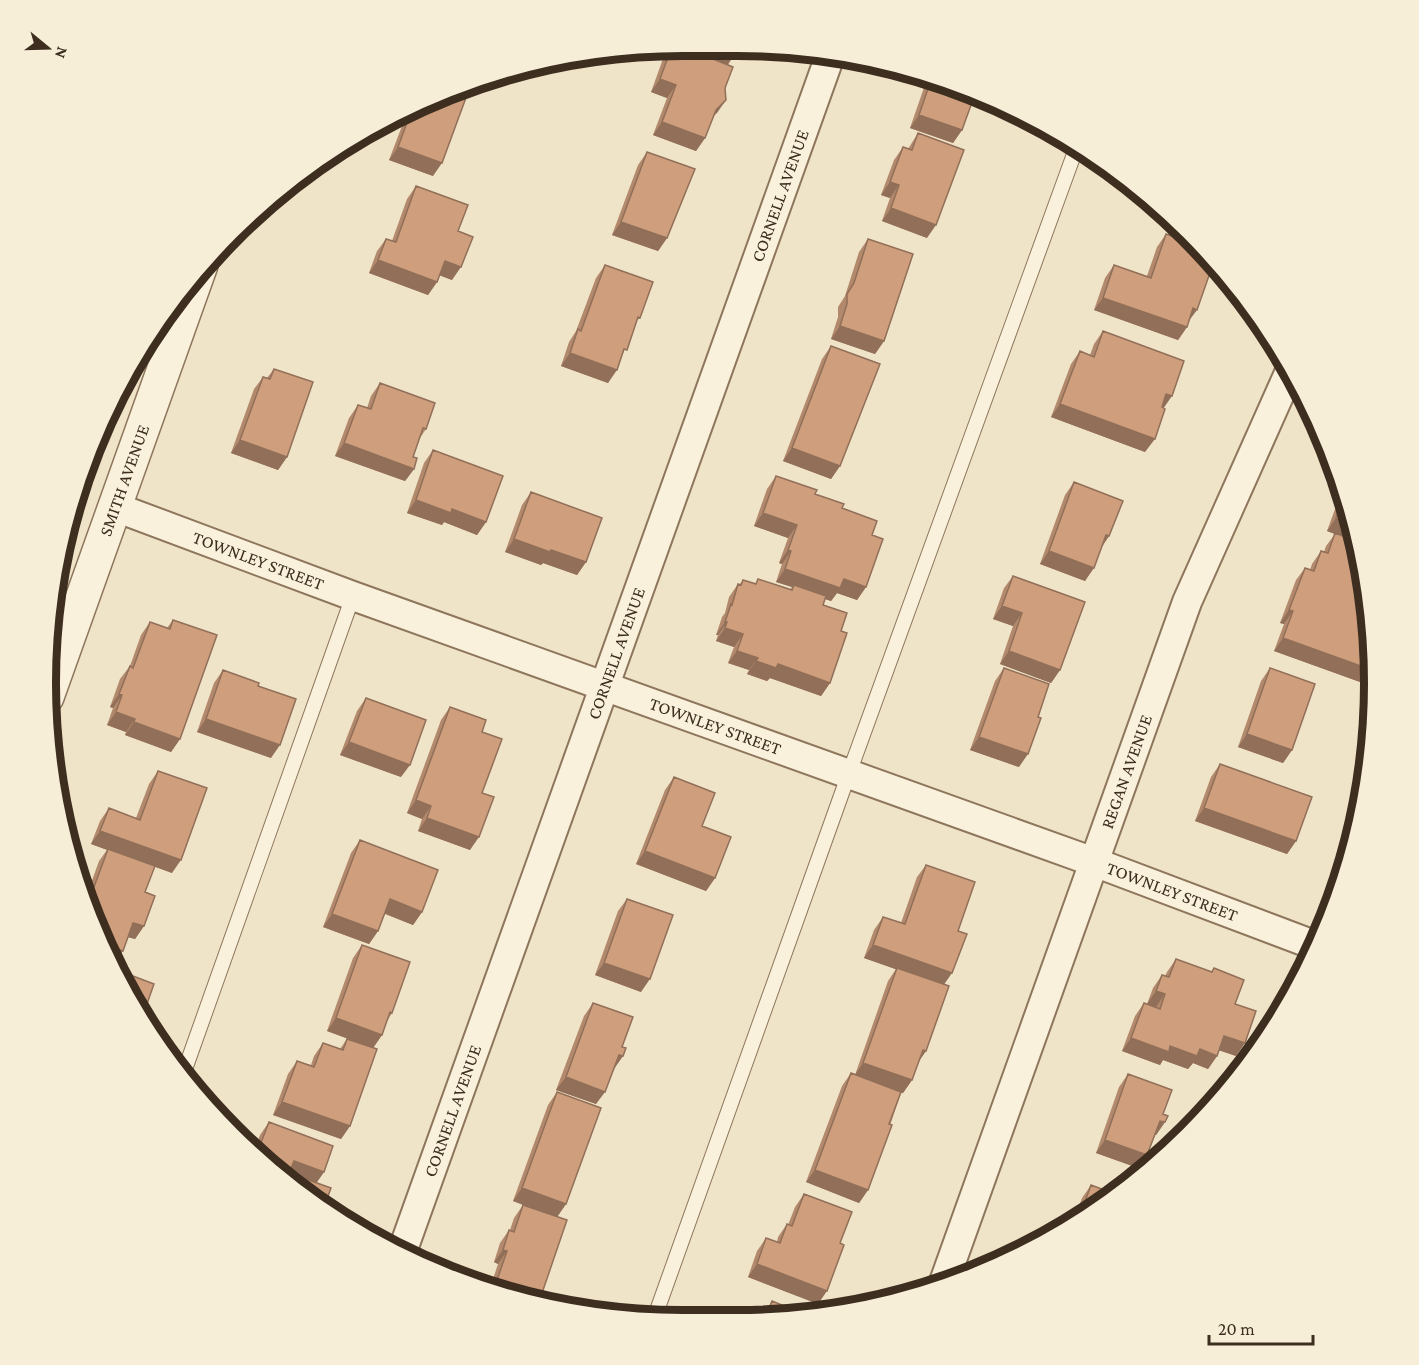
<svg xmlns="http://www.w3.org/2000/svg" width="1419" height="1365" viewBox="0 0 1419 1365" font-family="'Crimson Pro',serif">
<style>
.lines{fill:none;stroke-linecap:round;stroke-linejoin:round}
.service-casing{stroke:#8d765c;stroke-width:16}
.minor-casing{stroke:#8d765c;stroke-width:32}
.tertiary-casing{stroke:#8d765c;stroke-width:36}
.service{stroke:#faf1dc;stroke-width:14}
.minor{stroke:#faf1dc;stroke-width:28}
.tertiary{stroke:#faf1dc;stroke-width:33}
.wall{fill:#b2896c}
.shaded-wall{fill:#916f58}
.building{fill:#cf9f7d;stroke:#916f58;stroke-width:1.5}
.labels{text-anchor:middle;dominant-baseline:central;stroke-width:6;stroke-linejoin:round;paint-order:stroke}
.street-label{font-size:18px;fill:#3d2e20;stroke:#f7eed8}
.rim{fill:none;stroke:#3d2e20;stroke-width:8}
</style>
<rect width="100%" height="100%" fill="#f0e4c8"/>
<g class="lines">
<g class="service-casing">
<path id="service" d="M183 1075 353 596
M654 1319 848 776 1077 146"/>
</g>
<g class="minor-casing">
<g id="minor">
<path id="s1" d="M115 507 353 596 1094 862 1314 945"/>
<path id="s2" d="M401 1255 831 53"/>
<path id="s3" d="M944 1282 1187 602 1290 371"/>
</g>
</g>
<g class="tertiary-casing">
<g id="tertiary">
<path id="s4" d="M47 697 201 265"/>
</g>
</g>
<use href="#service" class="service"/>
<use href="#minor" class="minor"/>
<use href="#tertiary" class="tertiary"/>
</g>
<path class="wall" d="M678 45 687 49 689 45 738 47 736 52 728 65 725 88 726 100 713 116 705 138 696 151 653 135 667 98 651 92 664 56 671 46Z
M928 76 941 79 962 130 953 143 910 128Z
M438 94 433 176 389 160 405 118 400 116Z
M918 133 927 238 882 221 890 198 881 195 894 160 903 147 908 149Z
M647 152 667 238 658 251 612 235 638 165Z
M416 186 458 231 452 280 439 275 437 282 428 295 369 273 377 251 386 239 392 241 407 199Z
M1166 234 1189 320 1187 327 1178 340 1094 310 1105 278 1114 265 1147 276 1157 247Z
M868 239 884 341 875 354 831 339 838 317V307L845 296 859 252Z
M605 265 636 323 621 358 608 383 561 366 569 342 576 331 596 278Z
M1103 331 1163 408 1145 452 1051 417 1071 364 1080 351 1090 355 1094 344Z
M831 346 840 466 831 479 783 461 822 359Z
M274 369 287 457 278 470 231 453 254 389 263 377 267 378Z
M380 383 426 429 420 438 413 457 414 469 405 481 335 456 349 418 358 405 367 408 371 396Z
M433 450 486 522 477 535 444 522 442 525 407 513 424 463Z
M776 476 815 494 842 508 872 535 866 587 857 600 837 593 831 601 825 599 823 605 841 631 830 683 821 696 770 678 767 681 747 674 749 670 728 663 734 647 716 641 718 635H716L722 617 725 613 729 597 738 584H740L743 580 755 584 758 579 790 590 792 587 776 582 782 564 779 563 788 538 754 526 767 489Z
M1074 482 1109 536 1102 547 1085 581 1040 564 1065 495Z
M1342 490 1352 517 1353 551 1369 669 1360 682 1274 651 1284 624 1280 623 1296 580 1305 568 1310 570 1312 564 1321 551 1324 552 1326 546 1335 534 1327 531Z
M531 492 586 562 577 575 543 563 541 565 505 552 522 505Z
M1013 576 1060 670 1051 683 1000 664 1013 626 993 619 1004 588Z
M173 620 180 739 171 752 125 735 126 732 107 725 113 708 110 707 120 679 130 666 141 635 150 622 167 628Z
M1004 668 1019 767 970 750 995 681Z
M1270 668 1292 750 1283 763 1238 747 1261 681Z
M223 670 258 686 271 758 197 732 214 683Z
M366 698 401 777 340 755 357 711Z
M450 707 482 732V793L470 850 418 831 422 819 407 813 441 720Z
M1220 764 1296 841 1287 854 1195 821 1211 777Z
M158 771 172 873 154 866 145 892 144 926 135 939 128 937 123 951 114 964 85 900 99 861 107 850 91 844 100 821 109 808 136 818 149 784Z
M674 777 702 826 715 878 706 891 636 864 665 790Z
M360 840 422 912 413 925 385 914 378 931 369 944 323 927 351 853Z
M926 865 958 931 926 1051 918 1062 912 1080 903 1093H901L868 1190 859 1203 806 1182 842 1086 851 1073 855 1075 888 981 896 969 864 958 874 930 883 917 901 923 917 877Z
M627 899 641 992 595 975 618 911Z
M362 945 392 1013 387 1021 382 1035 373 1048 327 1031 353 958Z
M1176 959 1211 972 1214 968 1235 1004 1236 1056 1219 1050 1217 1056 1208 1069 1193 1063 1188 1069 1163 1060 1160 1065 1122 1051 1135 1016 1144 1003 1156 1007 1147 1004 1153 988 1162 975 1165 976 1167 972Z
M593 1003 622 1047 623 1056 613 1069 596 1104 556 1090 584 1016Z
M347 1039 350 1126 341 1139 273 1115 288 1074 297 1061 311 1065 314 1056 323 1043 340 1049Z
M1128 1074 1163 1114 1165 1122 1156 1135H1155L1147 1155 1138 1168 1096 1153 1119 1087Z
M557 1092 566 1204 557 1217 517 1298 490 1288 498 1264 494 1262 500 1243 509 1230H510L514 1218 523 1205 513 1201 548 1105Z
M269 1122 324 1172 316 1183 294 1188 254 1150 260 1135Z
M1091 1185 1115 1194 1074 1220 1082 1198Z
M804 1194 818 1304 748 1277 757 1251 766 1238 777 1242 778 1237 787 1224 788 1225 795 1207Z
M772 1301 779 1319H761L763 1314Z"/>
<path class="shaded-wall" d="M691 45 720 46 736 52 727 65 687 51Z
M660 79 676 85 667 98 651 92Z
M726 100 717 113 707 122 716 110Z
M410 110 405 118 400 116Z
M919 115 962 130 953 143 910 128Z
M662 122 705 138 696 151 653 135Z
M398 147 442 163 433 176 389 160Z
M890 182 899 185 890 198 881 195Z
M891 208 936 225 927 238 882 221Z
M621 222 667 238 658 251 612 235Z
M378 260 437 282 428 295 369 273Z
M445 261 461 267 452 280 436 274Z
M1103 298 1187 327 1178 340 1094 310Z
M1193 308 1197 310 1188 322Z
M840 326 884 341 875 354 831 339Z
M570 353 617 370 608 383 561 366Z
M1166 394 1172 396 1163 409 1157 407Z
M1060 404 1155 439 1145 452 1051 417Z
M240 440 287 457 278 470 231 453Z
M344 443 414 469 405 481 335 456Z
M792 448 840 466 831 479 783 461Z
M416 500 452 509 486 522 477 535 444 522 442 525 407 513Z
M763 513 797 525 788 538 754 526Z
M1336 518 1353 525 1356 542 1327 531Z
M1106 535 1109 536 1100 549Z
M514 539 551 550 586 562 577 575 543 563 541 565 505 552Z
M788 550 791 551 782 564 779 563Z
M1049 551 1094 568 1085 581 1040 564Z
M785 569 844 579 866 587 857 600 837 593 831 601 793 588 794 585 792 587 776 582Z
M1002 606 1022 613 1013 626 993 619Z
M1289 610 1293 611 1284 624 1280 623Z
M725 622H727L718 635H716Z
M725 628 743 634 734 647 716 641Z
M1283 638 1369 669 1360 682 1274 651Z
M737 651 758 658 749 670 728 663Z
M1009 651 1060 670 1051 683 1000 664Z
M756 661 778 664 830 683 821 696 770 678 767 681 747 674Z
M119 694 122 695 113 708 110 707Z
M116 712 135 719 126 732 107 725Z
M206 719 280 745 271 758 197 732Z
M134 722 180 739 171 752 125 735Z
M1247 734 1292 750 1283 763 1238 747Z
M979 737 1028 754 1019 767 970 750Z
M349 742 410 765 401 777 340 755Z
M416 800 431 806 422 819 407 813Z
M1204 808 1296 841 1287 854 1195 821Z
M427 818 479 837 470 850 418 831Z
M100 831 181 860 172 873 91 844Z
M645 851 715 878 706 891 636 864Z
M390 899 422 912 413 925 381 912Z
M332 914 378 931 369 944 323 927Z
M133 923 144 926 135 939 124 936Z
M105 944 123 951 114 964H113Z
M873 945 952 973 943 986 864 958Z
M604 963 650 979 641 992 595 975Z
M1156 991 1165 994 1156 1007 1147 1004Z
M336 1018 382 1035 373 1048 327 1031Z
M1224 1036 1245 1043 1236 1056 1215 1049Z
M1131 1038 1170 1046 1200 1049 1217 1056 1208 1069 1193 1063 1188 1069 1163 1060 1160 1065 1122 1051Z
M923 1050 926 1051 917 1064Z
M619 1055 623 1056 614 1069 610 1068Z
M863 1063 912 1080 903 1093 854 1076Z
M566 1077 605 1092 596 1104 556 1090Z
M282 1102 350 1126 341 1139 273 1115Z
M1160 1121 1165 1122 1156 1135 1151 1133Z
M1105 1140 1147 1155 1138 1168 1096 1153Z
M294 1161 324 1172 315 1185 285 1174Z
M815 1170 868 1190 859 1203 806 1182Z
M522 1188 566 1204 557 1217 513 1201Z
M503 1250 507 1251 498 1264 494 1262Z
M757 1264 827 1291 818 1304 748 1277Z"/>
<path class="building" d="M678 45 733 67 725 88 726 100 716 110 705 138 662 122 676 85 660 79 672 46Z
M720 46 738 47 736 52Z
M932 77 941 79 975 94 962 130 919 115Z
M470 84H471L442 163 398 147 412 109 438 94Z
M918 133 964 150 936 225 891 208 899 185 890 182 903 147 912 150Z
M647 152 695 169 667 238 621 222Z
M416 186 468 205 458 231 473 237 461 267 445 261 437 282 378 260 386 239 396 242Z
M1166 234 1195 244 1210 260 1209 266 1212 267 1197 310 1193 308 1187 327 1103 298 1114 265 1151 278Z
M868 239 913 254 884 341 840 326 847 304V294L854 283Z
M605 265 653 282 640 318 638 317 627 350 624 349 617 370 570 353 578 329 581 331Z
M1103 331 1184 361 1172 396 1166 394 1162 407 1165 409 1155 439 1060 404 1080 351 1094 357Z
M831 346 880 364 840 466 792 448Z
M274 369 313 382 287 457 240 440 263 377 270 379Z
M380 383 435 403 426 429 423 428 413 457 417 458 414 469 344 443 358 405 371 409Z
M433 450 503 476 486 522 452 509 451 513 416 500Z
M776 476 817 490 815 494 844 504 842 508 877 521 872 535 883 539 866 587 844 579 840 588 785 569 791 551 788 550 797 525 763 513Z
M1074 482 1123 501 1109 536 1106 535 1094 568 1049 551Z
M531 492 602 518 586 562 551 550 550 552 514 539Z
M1344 496 1352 517 1353 525 1336 518Z
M1335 533 1356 541 1353 551 1358 553 1373 640 1372 660 1369 669 1283 638 1293 611 1289 610 1305 568 1314 571 1321 551 1328 553Z
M1013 576 1085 602 1060 670 1009 651 1022 613 1002 606Z
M758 579 792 590 794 585 826 596 823 605 847 613 841 631 847 633 830 683 778 664 776 668 756 661 758 658 737 651 743 634 725 628 727 622H725L731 604 732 605 738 584 741 585 743 580 756 584Z
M173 620 217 635 180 739 134 722 135 719 116 712 122 695 119 694 130 666 133 668 150 622 170 629Z
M1004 668 1049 684 1038 717 1041 718 1028 754 979 737Z
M1270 668 1315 684 1292 750 1247 734Z
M223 670 259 683 258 686 296 699 280 745 206 719Z
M366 698 426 720 410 765 349 742Z
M450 707 486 720 482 732 502 739 482 793 494 797 479 837 427 818 431 806 416 800Z
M1220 764 1312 797 1296 841 1204 808Z
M158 771 207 788 181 860 100 831 109 808 140 820Z
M674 777 715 793 702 826 731 837 715 878 645 851Z
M360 840 438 870 422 912 390 899 378 931 332 914Z
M108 849 155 866 145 892 155 896 144 926 133 923 123 951 105 944 87 906Z
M926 865 975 882 958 931 967 934 952 973 873 945 883 917 905 924Z
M627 899 673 915 650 979 604 963Z
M362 945 410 962 392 1013 390 1012 382 1035 336 1018Z
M1176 959 1212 972 1214 968 1244 980 1235 1004 1256 1011 1245 1043 1224 1036 1217 1056 1200 1049 1197 1056 1170 1046 1169 1052 1131 1038 1144 1003 1160 1009 1165 994 1156 991 1162 975 1169 977Z
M113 964 126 969 125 973 154 984 142 1018 130 1001Z
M897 968 949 986 926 1051 923 1050 912 1080 863 1063Z
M593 1003 633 1017 622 1047 626 1048 623 1056 619 1055 605 1092 566 1077Z
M347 1039 377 1049 350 1126 282 1102 297 1061 314 1067 323 1043 343 1050Z
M851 1073 901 1092 889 1124 892 1125 868 1190 815 1170Z
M1128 1074 1172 1090 1163 1114 1168 1116 1165 1122 1160 1121 1147 1155 1105 1140Z
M557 1092 601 1108 566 1204 522 1188Z
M269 1122 333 1146 324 1172 294 1161 289 1173 331 1188 324 1207 294 1188 257 1153Z
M1091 1185 1115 1194 1080 1216Z
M804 1194 852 1212 840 1243 844 1245 827 1291 757 1264 766 1238 780 1243 787 1224 792 1226Z
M523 1205 567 1220 539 1302 521 1299 494 1289 507 1251 503 1250 509 1230 514 1232Z
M772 1301 804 1314 779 1319H765Z"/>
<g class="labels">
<g class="street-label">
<text stroke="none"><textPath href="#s2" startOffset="1125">CORNELL AVENUE</textPath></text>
<text stroke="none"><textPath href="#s4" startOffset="230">SMITH AVENUE</textPath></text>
<text stroke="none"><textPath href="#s1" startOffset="153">TOWNLEY STREET</textPath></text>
<text stroke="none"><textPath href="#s2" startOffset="639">CORNELL AVENUE</textPath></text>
<text stroke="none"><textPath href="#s1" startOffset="639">TOWNLEY STREET</textPath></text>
<text stroke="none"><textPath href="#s3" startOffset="542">REGAN AVENUE</textPath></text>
<text stroke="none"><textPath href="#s1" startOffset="1125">TOWNLEY STREET</textPath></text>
<text stroke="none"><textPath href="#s2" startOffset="153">CORNELL AVENUE</textPath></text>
</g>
</g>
<path d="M0 0H1419V1365H0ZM683 56H737A627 627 0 0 1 1364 683V683A627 627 0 0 1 737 1310H683A627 627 0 0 1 56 683V683A627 627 0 0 1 683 56Z" fill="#f7eed8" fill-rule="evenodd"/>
<path class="rim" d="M683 56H737A627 627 0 0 1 1364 683V683A627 627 0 0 1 737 1310H683A627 627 0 0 1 56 683V683A627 627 0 0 1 683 56Z"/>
<g transform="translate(48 48) rotate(109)" stroke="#f7eed8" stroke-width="4.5" paint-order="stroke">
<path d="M0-4.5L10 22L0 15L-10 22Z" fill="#3d2e20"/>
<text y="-9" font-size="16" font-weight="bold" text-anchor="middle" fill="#3d2e20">N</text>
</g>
<path d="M1209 1335v9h104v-9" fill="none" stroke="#3d2e20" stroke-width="3"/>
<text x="1218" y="1335" font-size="18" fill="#3d2e20" stroke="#f7eed8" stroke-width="4.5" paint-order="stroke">20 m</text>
</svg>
